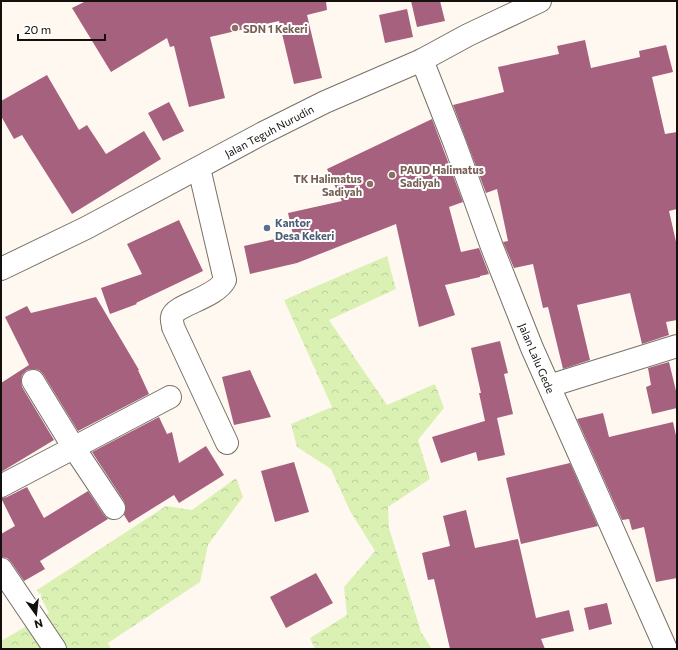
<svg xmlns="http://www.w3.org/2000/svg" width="678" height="650" viewBox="0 0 678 650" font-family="Commissioner,sans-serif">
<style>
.forest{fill:url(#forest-crowns)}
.building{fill:#a6617e}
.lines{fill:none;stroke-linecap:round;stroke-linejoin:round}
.street-casing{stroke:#777067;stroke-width:24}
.secondary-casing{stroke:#777067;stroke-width:24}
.street{stroke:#fff;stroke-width:22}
.secondary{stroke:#fff;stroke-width:22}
.education-dot{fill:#8d6e63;stroke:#fff;stroke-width:1.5}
.service-dot{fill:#5c6f8a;stroke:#fff;stroke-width:1.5}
.labels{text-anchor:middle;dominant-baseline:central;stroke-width:4;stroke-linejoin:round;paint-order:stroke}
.education-label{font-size:11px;font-weight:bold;fill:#785e54;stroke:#fff;text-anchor:start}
.street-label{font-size:11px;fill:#13100d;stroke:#fff}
.service-label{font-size:11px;font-weight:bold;fill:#4e5e75;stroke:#fff;text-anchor:start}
</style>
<defs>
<pattern id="forest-crowns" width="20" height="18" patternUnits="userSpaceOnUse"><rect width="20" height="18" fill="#dbf1b4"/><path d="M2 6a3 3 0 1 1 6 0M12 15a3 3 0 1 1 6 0" fill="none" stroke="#bbce9a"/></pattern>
</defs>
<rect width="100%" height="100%" fill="#fff8f0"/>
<path class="forest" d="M387 256 396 289 329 320 387 405 435 384 444 408 418 440 430 479 388 507 389 528 421 632 432 649H315L310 638 347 615 344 587 375 551 350 511 331 469 297 447 291 424 332 407 284 300Z
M236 478 243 497 208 545 200 582 108 643 111 649H1V641L49 613 37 590 166 506 192 510Z"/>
<path class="building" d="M86 1H326L327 10 307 15 322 78 294 84 279 21 210 37 225 98 189 107 174 46 170 47 167 38 111 72 72 8Z
M411 1H440L445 21 417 27Z
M407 9 413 37 385 43 379 15Z
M585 40 591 68 640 57 639 51 666 45 673 72 652 77 665 134 677 132V209L669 211 677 246V320L666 322 669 335 642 344 630 293 577 305 590 360 563 369 548 307 543 308 533 264 514 268 503 242 508 241 497 189 486 193 453 105 504 92 498 67 559 54 557 46Z
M47 75 79 130 87 125 106 154 144 131 161 159 72 214 22 135 14 139 1 116V101Z
M169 102 184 131 163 141 148 113Z
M432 119 463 202 449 207 461 252 479 248 489 274 480 276V277L445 285 455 315 419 327 396 224 297 263 250 274 244 246 293 235 288 213 342 201 327 169Z
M179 220 203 271 136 303 137 304 110 314 101 288 142 274 127 244Z
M96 297 139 370H138L149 394 78 431 43 374 39 370 33 369 27 370 22 375 21 381 22 387 54 440 1 472V383L29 365 5 317 27 306 31 313Z
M500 341 508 373 504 374 513 414 497 418 505 455 478 461 476 452 441 463 432 437 488 420 485 421 479 393H481L471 348Z
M669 362 677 395V408L652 414 646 387 651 385 648 368Z
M250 370 271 417 234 425 222 377Z
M603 413 609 437 673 422 677 440V578L656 582 644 527 632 530 629 519 622 520 577 419Z
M159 417 167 434 172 432 179 463 206 446 224 475 179 503 174 495 129 523 124 515 126 508 124 501 92 452Z
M294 462 309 512 275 522 261 471Z
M570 463 598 526 521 544 506 478Z
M27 487 44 518 88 491 104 515 108 519 40 561 45 569 24 581 11 562 7 558 1 557V534L15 526 1 498 7 497Z
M466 510 475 548 518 539 536 618 569 610 574 631 541 639 545 649H450L434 579 428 580 422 553 450 546 443 516Z
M316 573 333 603 286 628 270 597Z
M607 603 612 624 589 630 584 608Z"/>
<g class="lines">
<g class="street-casing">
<path id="street" d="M422 60 455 144 492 247 532 348 666 649
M199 168 225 280C216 298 174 305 172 317 171 320 173 324 173 327L227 443
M33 381 74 448 114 508
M549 386 677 346
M1 486 170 397
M1 569 55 649"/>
</g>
<g class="secondary-casing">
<path id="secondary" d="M1 269 86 228 263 133 325 102 422 60 468 35 540 1"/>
</g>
<use href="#street" class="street"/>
<use href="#secondary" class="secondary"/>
</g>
<g class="education-dot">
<circle cx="235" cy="28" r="4"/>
<circle cx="392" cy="175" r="4"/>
<circle cx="370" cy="184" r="4"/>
</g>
<circle class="service-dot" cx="267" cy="228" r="4"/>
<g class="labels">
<g class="education-label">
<text x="243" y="28">SDN 1 Kekeri</text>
<text x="400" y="169">PAUD Halimatus<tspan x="400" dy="13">Sadiyah</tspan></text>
<text x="362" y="178" text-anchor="end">TK Halimatus<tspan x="362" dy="13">Sadiyah</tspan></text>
</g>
<g class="street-label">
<text transform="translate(269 131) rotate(-28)">Jalan Teguh Nurudin</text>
<text transform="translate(537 358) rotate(67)">Jalan Lalu Gede</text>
</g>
<g class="service-label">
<text x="275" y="222">Kantor<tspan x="275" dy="13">Desa Kekeri</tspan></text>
</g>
</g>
<rect width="678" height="650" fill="none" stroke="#13100d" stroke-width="4"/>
<g transform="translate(36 614) rotate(165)" stroke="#ffffff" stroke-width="3" paint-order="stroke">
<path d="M0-3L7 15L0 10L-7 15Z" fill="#13100d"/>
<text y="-6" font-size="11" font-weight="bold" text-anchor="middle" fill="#13100d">N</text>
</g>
<path d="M18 34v6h87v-6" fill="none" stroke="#13100d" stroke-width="2"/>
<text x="24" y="34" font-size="12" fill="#13100d" stroke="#ffffff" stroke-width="3" paint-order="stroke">20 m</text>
</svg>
